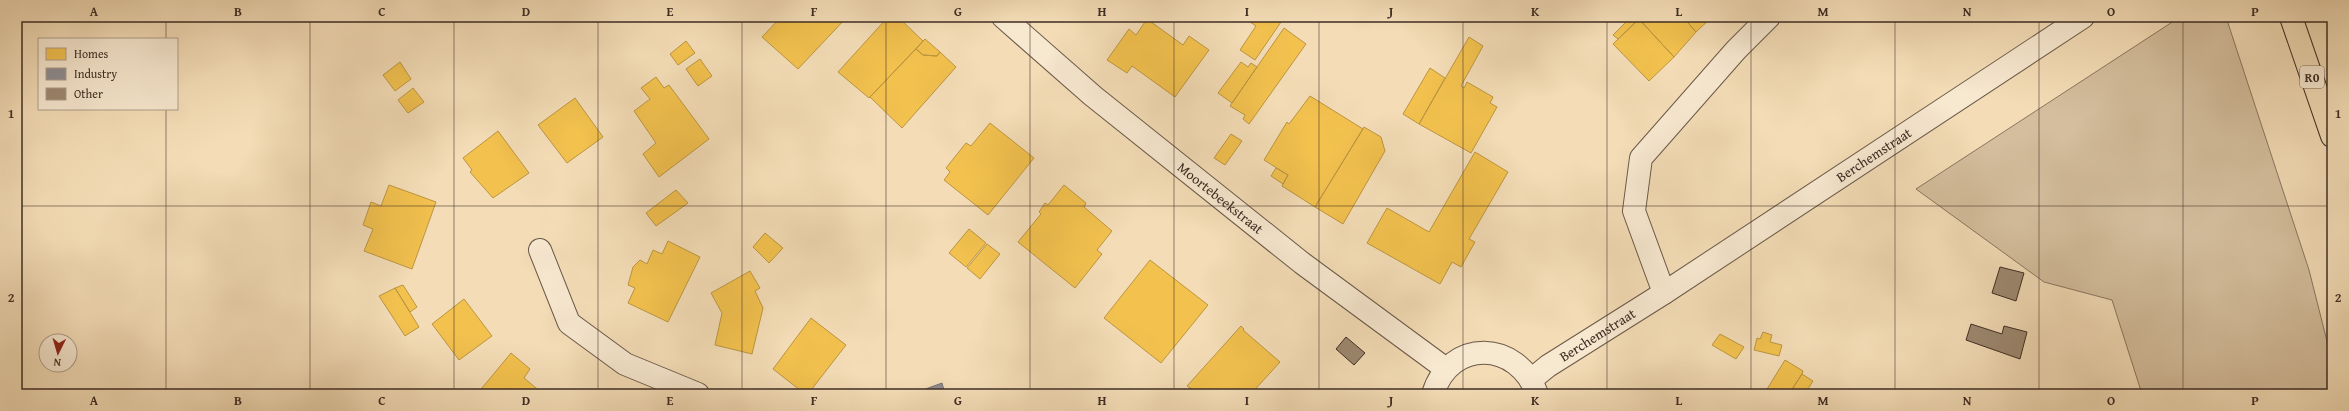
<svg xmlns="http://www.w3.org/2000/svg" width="2349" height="411" viewBox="0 0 2349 411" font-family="'Gentium Book Plus',serif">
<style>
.green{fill:#d4be9d;stroke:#897660}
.homes{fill:#f2c14e;stroke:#bc9541}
.industry{fill:#8d8d92;stroke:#757071}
.building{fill:#9c8870;stroke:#3e2d24}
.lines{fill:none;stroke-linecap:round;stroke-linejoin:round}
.minor-casing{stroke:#6b5948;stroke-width:24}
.tertiary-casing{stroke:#6b5948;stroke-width:24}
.motorway-casing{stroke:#3e2d24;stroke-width:24}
.minor{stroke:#f7e8d0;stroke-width:22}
.tertiary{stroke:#f7e8d0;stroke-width:22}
.motorway{stroke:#f3dcb6;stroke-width:22}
.grid{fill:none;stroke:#3e2d24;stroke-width:1;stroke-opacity:0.55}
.labels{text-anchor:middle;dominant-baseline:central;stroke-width:4;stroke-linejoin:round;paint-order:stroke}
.shield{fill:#f7e8d0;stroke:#766558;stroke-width:1}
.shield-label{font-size:13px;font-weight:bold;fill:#3e2d24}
.street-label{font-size:14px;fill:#3e2d24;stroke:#f7e8d0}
.neatline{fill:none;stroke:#3e2d24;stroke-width:1.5}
.grid-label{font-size:13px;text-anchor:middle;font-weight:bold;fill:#3e2d24}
</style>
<rect width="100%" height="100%" fill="#f3dcb6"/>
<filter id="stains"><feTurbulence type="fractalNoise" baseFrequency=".005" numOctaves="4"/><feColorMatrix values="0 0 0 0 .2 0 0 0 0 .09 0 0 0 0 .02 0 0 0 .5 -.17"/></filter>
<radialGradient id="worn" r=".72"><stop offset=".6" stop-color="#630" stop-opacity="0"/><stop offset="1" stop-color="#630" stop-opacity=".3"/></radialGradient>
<path class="green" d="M2180 17H2226L2309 270 2332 361V394H2142L2112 300 2044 282 1916 189Z"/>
<path class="homes" d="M781 17H847L798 69 762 37Z
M888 17H898L923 41 869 98 838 72Z
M1243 17H1274L1281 22 1255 60 1240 50 1256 26Z
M1631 17 1639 19 1618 39 1613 35Z
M1637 17H1683L1696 32 1674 57Z
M1683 17H1712L1696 32Z
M1147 19 1183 45 1189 36 1209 50 1175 97 1132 66 1127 73 1107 60 1129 29 1136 35Z
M1639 19 1674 57 1649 81 1613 44Z
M1284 28 1306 44 1249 124 1243 119 1245 115 1230 106Z
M1469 37 1483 46 1461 86 1464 88 1467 82 1493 97 1490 103 1497 107 1471 153 1419 124Z
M925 39 940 52 937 56 923 55 916 49Z
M686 41 695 53 678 65 670 54Z
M916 49 923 55 937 56 940 52 956 67 902 128 870 97Z
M700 59 712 76 698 86 686 69Z
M400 62 411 79 395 91 383 75Z
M1241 62 1248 67 1251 63 1257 67 1232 103 1218 93Z
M1430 68 1445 78 1419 124 1403 114Z
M656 77 664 88 669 85 709 139 659 177 643 154 656 143 634 111 650 99 641 88Z
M413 88 424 102 408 113 398 100Z
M1310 96 1363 129 1315 207 1282 186 1288 175 1264 160 1287 122 1289 124Z
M575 98 603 137 567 163 538 125Z
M990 123 1034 158 988 215 944 180 950 172 946 168 966 143 971 146Z
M1364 127 1381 137 1385 151 1343 224 1315 207Z
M498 131 529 173 493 198 470 172 472 170 463 158Z
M1231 134 1242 141 1225 165 1214 158Z
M1475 152 1508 172 1469 239 1475 242 1461 267 1452 262 1440 284 1367 243 1387 208 1429 232Z
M1276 168 1288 175 1283 184 1271 176Z
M389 185 436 202 412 269 364 251 373 229 363 225 371 202 381 206Z
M1064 185 1086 203 1084 207 1112 231 1097 250 1102 254 1075 288 1018 242 1041 214 1039 212 1045 203 1048 205Z
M676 190 688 203 656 226 646 213Z
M969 229 986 243 966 267 949 253Z
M765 233 783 248 769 263 753 247Z
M668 241 700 257 668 322 628 303 635 288 628 285 633 267 640 260 647 264 653 250 662 254Z
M987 244 1000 254 980 279 967 268Z
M1150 260 1208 305 1161 363 1104 318Z
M750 271 760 288 755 291 763 308 752 354 715 345 722 313 711 293Z
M403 285 417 307 410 312 395 288Z
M395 288 419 327 405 336 379 296Z
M464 299 492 336 459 360 432 324Z
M811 318 846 345 808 394H805L773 369Z
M1241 326 1244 329 1243 330 1280 362 1251 394H1200L1187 386Z
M1763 332 1772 335 1770 342 1782 345 1779 356 1754 350 1757 338 1760 339Z
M1720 334 1744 347 1736 359 1712 345Z
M511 353 530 369 524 378 543 394H477Z
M1785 360 1803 371 1802 374 1789 394H1764Z
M1802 374 1813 381 1805 394H1789Z"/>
<path class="industry" d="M942 383 945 394H925L923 390Z"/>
<path class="building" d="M2000 267 2024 273 2016 301 1992 293Z
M1971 324 2002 334 2004 326 2027 332 2020 359 1966 340Z
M1346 337 1365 353 1354 365 1336 349Z"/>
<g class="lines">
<g class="minor-casing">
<g id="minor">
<path id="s1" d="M1003 17 1093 96 1302 263 1446 369"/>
<path d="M540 250 569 323 625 364 698 394"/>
<path d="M1664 293 1634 211 1641 158 1736 50 1769 17"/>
</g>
</g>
<g class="tertiary-casing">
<g id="tertiary">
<path id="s2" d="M1532 379 1548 366 1664 293 2083 17"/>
<path d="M1433 394C1450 338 1518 340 1537 394"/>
</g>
</g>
<g class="motorway-casing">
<path id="motorway" d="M2291 17 2332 136"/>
</g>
<use href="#minor" class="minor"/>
<use href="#tertiary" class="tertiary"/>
<use href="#motorway" class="motorway"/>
</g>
<path class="grid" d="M166 17V39M310 17V394M454 17V394M598 17V394M742 17V394M886 17V394M1030 17V394M1174 17V394M1319 17V394M1463 17V394M1607 17V394M1751 17V394M1895 17V394M2039 17V394M2183 17V394M166 109V394M17 206H2332"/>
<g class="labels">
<rect class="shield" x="2300" y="66" width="24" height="22" rx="3"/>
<g class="shield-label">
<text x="2312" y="77">R0</text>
</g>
<g class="street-label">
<text stroke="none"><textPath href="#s2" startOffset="409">Berchemstraat</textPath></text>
<text stroke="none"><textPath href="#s1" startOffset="283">Moortebeekstraat</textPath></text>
<text stroke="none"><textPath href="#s2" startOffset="79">Berchemstraat</textPath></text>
</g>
</g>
<rect width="2349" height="411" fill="none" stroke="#f3dcb6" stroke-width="44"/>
<rect x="38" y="38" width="140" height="72" fill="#f7e8d0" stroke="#ad9d8b"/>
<rect x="46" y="48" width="20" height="12" fill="#f2c14e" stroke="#ad9d8b"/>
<text x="74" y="58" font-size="12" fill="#3e2d24">Homes</text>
<rect x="46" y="68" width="20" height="12" fill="#8d8d92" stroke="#ad9d8b"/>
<text x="74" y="78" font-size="12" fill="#3e2d24">Industry</text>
<rect x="46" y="88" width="20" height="12" fill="#9c8870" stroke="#ad9d8b"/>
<text x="74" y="98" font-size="12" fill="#3e2d24">Other</text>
<g transform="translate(58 353) rotate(185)"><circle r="19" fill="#f7e8d0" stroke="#ad9d8b"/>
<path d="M0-3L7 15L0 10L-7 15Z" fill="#8f2418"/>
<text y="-6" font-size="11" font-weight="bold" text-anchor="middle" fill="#3e2d24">N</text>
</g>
<rect x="22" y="22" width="2305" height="367" class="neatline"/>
<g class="grid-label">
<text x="94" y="16">A</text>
<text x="238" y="16">B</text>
<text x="382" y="16">C</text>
<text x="526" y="16">D</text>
<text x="670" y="16">E</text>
<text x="814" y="16">F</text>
<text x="958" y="16">G</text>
<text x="1102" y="16">H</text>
<text x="1247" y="16">I</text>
<text x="1391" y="16">J</text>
<text x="1535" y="16">K</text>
<text x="1679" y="16">L</text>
<text x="1823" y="16">M</text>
<text x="1967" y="16">N</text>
<text x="2111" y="16">O</text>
<text x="2255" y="16">P</text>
<text x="11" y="118">1</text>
<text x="2338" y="118">1</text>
<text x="11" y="302">2</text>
<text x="2338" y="302">2</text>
<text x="94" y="405">A</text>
<text x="238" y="405">B</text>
<text x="382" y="405">C</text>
<text x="526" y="405">D</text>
<text x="670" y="405">E</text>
<text x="814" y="405">F</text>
<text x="958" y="405">G</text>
<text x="1102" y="405">H</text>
<text x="1247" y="405">I</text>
<text x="1391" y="405">J</text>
<text x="1535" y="405">K</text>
<text x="1679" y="405">L</text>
<text x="1823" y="405">M</text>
<text x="1967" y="405">N</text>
<text x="2111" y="405">O</text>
<text x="2255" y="405">P</text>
</g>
<rect width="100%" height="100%" filter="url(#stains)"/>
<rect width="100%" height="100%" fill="url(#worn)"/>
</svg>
